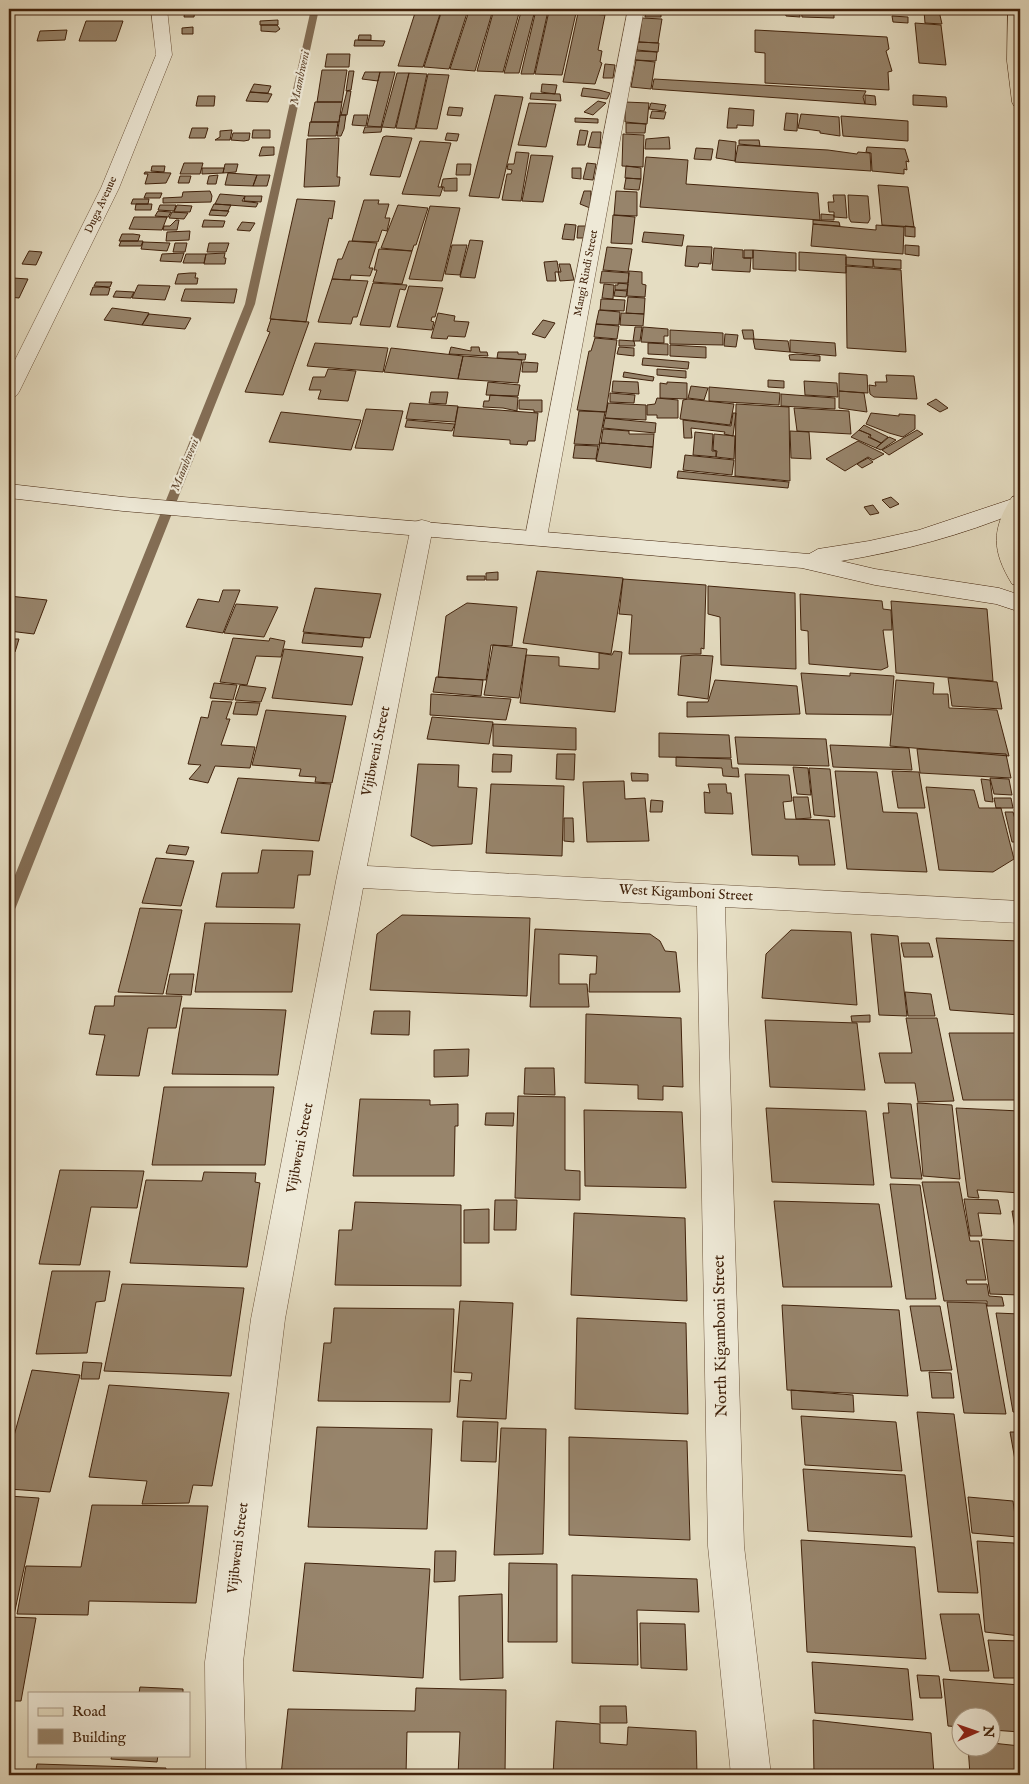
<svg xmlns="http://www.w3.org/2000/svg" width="1029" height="1784" viewBox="0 0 1029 1784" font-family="'IM FELL English',serif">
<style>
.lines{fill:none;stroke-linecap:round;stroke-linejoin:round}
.stream{fill:#836d54;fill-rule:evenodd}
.building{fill:#97846b;stroke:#42230c}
.street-casing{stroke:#6b523a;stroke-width:1}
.secondary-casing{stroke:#42230c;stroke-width:1}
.primary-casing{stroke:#42230c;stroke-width:1}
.street{fill:#eee9d7;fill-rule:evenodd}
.secondary{fill:#eee9d7;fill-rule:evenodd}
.primary{fill:#e5ddc2;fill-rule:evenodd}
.labels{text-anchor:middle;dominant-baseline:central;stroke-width:4.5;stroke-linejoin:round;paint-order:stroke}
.far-street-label{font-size:11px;fill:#42230c;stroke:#eee9d7}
.far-water-label{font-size:12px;font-style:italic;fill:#624830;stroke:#eee9d7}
.street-label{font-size:14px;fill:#42230c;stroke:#eee9d7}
.near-street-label{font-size:16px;fill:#42230c;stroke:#eee9d7}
</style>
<rect width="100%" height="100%" fill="#e5ddc2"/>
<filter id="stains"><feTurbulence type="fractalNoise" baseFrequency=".004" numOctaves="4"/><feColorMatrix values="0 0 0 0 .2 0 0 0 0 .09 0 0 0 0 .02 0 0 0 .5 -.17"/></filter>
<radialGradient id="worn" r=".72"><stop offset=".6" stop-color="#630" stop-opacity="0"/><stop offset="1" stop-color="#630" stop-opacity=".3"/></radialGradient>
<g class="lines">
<path class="stream" d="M311 9H319L255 304 16 907 14 911 9 913V890L245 304Z"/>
</g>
<path class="building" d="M552 9H577L575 12 551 11Z
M586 9H603V14L585 13Z
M646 9H661V17H645Z
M772 9H799L800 17 786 16 785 11Z
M801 9H834V18L802 17Z
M185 10H195L194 17H184Z
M535 10 519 73H504L521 12Z
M536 10 548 11 534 74H521Z
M549 11 576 13 562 75 535 74Z
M924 11H939L942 24 925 23Z
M415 13 440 14 423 67 398 66Z
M441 13H467L449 69 424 67Z
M492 13 475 71 450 69 468 14Z
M493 13H519L503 72 477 71Z
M578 13 605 15 598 50 602 51 600 62 602 63 595 84 563 82Z
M892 16 908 17V23L893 22Z
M642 18 662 19 658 43 639 42Z
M278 20V25H260V21Z
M86 21H123L116 41H79Z
M915 23 941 25 946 65 919 63Z
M261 25H277L280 29 276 32 261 31Z
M193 27V34H182V28Z
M67 30 65 40 37 41 40 31Z
M755 30 887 37 889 49 886 51 892 71 888 72 889 90 765 83V53L755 52Z
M359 35H371V40H358Z
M355 40 385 41 383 46H354Z
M638 42 659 43 658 52 637 50Z
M636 51 657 52 656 61 635 60Z
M327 54H350L349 67H325Z
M636 60 655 62 651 89 631 87Z
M605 64 615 65 613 78H603Z
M322 70H347L342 102H317Z
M349 71H354L351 90 346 91Z
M365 72H380L378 81 362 79Z
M380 72H395L381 127 367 126Z
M397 73H409L395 128 382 127Z
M409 73 427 74 415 129 396 128Z
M428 74 449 75 437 129 416 128Z
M654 79 866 91 863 97 865 104 652 89Z
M254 84 271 86 268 93 250 92Z
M542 84 557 85 555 94 541 92Z
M583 88 599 90 610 93 607 99 581 96Z
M347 91H351L347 115H341Z
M250 92 272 94 268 102 246 101Z
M531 93 560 94 561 101 530 99Z
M495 95 523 97 499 198 469 196Z
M865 95 875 96 876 105 865 104Z
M913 95 946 97 947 107 913 105Z
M198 96H215L214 106H196Z
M598 101 606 103 593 115 584 112Z
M315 102H342L339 122H311Z
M625 102 649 103 647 124 625 122Z
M529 103 556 104 546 147 518 145Z
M651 103 666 105 664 111 649 109Z
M449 107 463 108 461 116 447 115Z
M729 108 754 110 753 126 737 125V128H727Z
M652 111 666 112 664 119 650 118Z
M786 113 798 114 797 131 784 130Z
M801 114 839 117 840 136 820 133V131L798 128Z
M340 115H346L344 129 341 136H337Z
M354 115H368L366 126 352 125Z
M841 116 908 121V141L843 136Z
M575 118 598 119V123L575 122Z
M310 122H338L336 136H308Z
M626 123 646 124 645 133H626Z
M365 127H382L381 132 363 133Z
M192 128H208L205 138H189Z
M232 130 230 140H215L220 137V131Z
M253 130H270V138H252Z
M580 130 588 131 585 145H577Z
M592 132H601L600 148 588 147Z
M233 133H250L249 140 244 141 231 140Z
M447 133 459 134 457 141 445 140Z
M623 134 644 135 643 167 622 166Z
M386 136 412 138 400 177 370 175 383 137Z
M669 137 670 149H645L646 139Z
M339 138 337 177H340L339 186 304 187 307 139Z
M719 140 736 142 735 161 716 158Z
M739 140H759L760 146 739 144Z
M420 141 451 143 438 187H443L440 196 402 194Z
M738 145 828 150 857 154 858 152 870 153 871 171 735 162Z
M262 147H274V155L259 156Z
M867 147 905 149 909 162 906 161 907 170 904 169V174L872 171 871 153 866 152Z
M696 148 713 149 711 160 694 159Z
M516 152 529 153 521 201 502 200 507 174H511L512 170 507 169 508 164H514Z
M531 155 553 156 543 202 522 201Z
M646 157 688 160 686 184 818 193 820 220 640 207Z
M184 163H203L200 174H180Z
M587 163 596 164 593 180 583 179Z
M225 164H238L236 172 223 173Z
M457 164H471L470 175H456Z
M152 166H165L164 172 151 171Z
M626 166 641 168V179L625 178Z
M202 168H224L223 173 202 174Z
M572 168H581V179L572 178Z
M145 172 171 173 166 183 145 184 148 174H144Z
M228 173 257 175 253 186 225 185Z
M218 175 216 184H207L209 176Z
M257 175H270L267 186H253Z
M180 176H191L189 183H178Z
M457 178V191H444V187H441L443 179Z
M626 178 641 179 639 190 624 189Z
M878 185 908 187 914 227 882 225Z
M210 191 212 196 211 202 163 203V198L182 197 183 192Z
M584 191H591L590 208 580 204Z
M616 191 637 192V216L614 215Z
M146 193H162L160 198H144Z
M220 194 245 196 242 201 258 203 256 207 215 204Z
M833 195H845L847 218 834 217V212H829L828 202H834Z
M848 195 868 196 870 219 868 223 851 222 849 218Z
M245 196H262L261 202 244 201Z
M133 199H149L148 204H131Z
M297 199 335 201 332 219 329 218 306 322 270 319Z
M364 200H379L378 204H389L385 218H390L387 231 382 230 378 242 352 241Z
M136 204H152L151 210H135Z
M214 204 231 205 228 211 211 210Z
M160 205H176L174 211 158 210Z
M177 205 192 206 190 212H174Z
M398 205 428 208 416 245H414L412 251 381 248Z
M430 206 460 208 442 281 409 279Z
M211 210 229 211 226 216 209 215Z
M158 211 171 212 168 217 155 216Z
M172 212 188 213 184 219 169 218Z
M821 214 834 215V220H821Z
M613 215 635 217 632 244 611 243Z
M134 217H167L162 230 129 229Z
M176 220H179L177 230H163L164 226H170Z
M204 220 225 221 223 227H202Z
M813 220 839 222 840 226 813 224Z
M242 222 255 223 250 231 237 230Z
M565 224 576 225 574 240 562 239Z
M813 224 876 230V225L904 227 903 254 811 246Z
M578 226H586L585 238H577Z
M905 226 915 227V237L905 236Z
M190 231 189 240 166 241 167 232Z
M644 232 684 235 682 246 642 242Z
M122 234H133L140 235 138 241H119Z
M470 240 483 241 475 278 460 277Z
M121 241H143L141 246H119Z
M349 241 377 243 369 268H373L370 276 351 275 350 280 332 279 338 259H342Z
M143 242 170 243 167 251 141 249Z
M175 243H187L185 252H173Z
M209 243H229L226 252H207Z
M452 245H467L460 275 445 274Z
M905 245 919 246V256L905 254Z
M687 246 712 247 711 264 699 263 698 267 685 266Z
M607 247 632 249 628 272 603 270Z
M714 248 743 250V258H751L750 272 712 270Z
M379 249 412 251 402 284 373 282 377 270H374Z
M744 250H753V258H744Z
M753 250 796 253V271L753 269Z
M29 251 42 252 36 265 22 264Z
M799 252 846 255V273L799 270Z
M184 253 181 262 160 261 162 254Z
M225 253 224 258H226L225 264H204L206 254Z
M186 254H206L204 263H183Z
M846 257 873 259V267L846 265Z
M873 259 901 260V269L874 267Z
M557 261 559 272H555L556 281H547L544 262Z
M559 264H570L574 280 560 281 558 272H561Z
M846 266 901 270 906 352 847 348Z
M602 271 629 273 628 283H600Z
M629 271 642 272V284L646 285 645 297 627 296Z
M190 273H196L195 278H198L197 284H175L178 274Z
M13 278 28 279 19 298 9 297V286Z
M332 279 368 281 357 317H353L351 324 318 322Z
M96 282H112L110 287 94 286Z
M373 283 407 285 405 290 400 289 390 327 360 325Z
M618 283 628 284 627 290H615V285H618Z
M604 284 614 285 613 299 602 298Z
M138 285 170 286 165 300 132 298Z
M409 286 443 288 435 317H432L431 321 434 322 432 330 397 327Z
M93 287H104L110 288 108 295H90Z
M185 289H237L234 303 181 301Z
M615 290 627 291 626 297 614 296Z
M116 291 134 292 131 298 113 297Z
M628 297 645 298 644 314 626 313Z
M601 299 625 300 624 311 600 310Z
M112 308 149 313 142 325 104 320Z
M599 310 620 312 619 325 596 324Z
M438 313 455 316 454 321 469 322 465 337 448 336 447 339 431 338Z
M621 313 644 314 643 326 620 325Z
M149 314 191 318 185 329 142 325Z
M271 319 309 322 283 395 245 392 270 332 267 331Z
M543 320 555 323 545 338 532 334Z
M596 324 619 326 617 339 594 337Z
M635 327H642L640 341H633Z
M643 327 668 329V336H664V343L641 342Z
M670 330 723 333V345L670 344Z
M742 330H753L754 339H744Z
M725 334 738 335 736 347 724 346Z
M595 338 617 340 606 412 577 410 589 351H591Z
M753 339 788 341 790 352 755 349Z
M619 340 634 341 635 346H619Z
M790 340 835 343 836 356 790 352Z
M315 343 388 348 383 372 307 366Z
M648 343 668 344V355L648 354Z
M670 345 706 347V358L670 356Z
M451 347 471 351V347H479L480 352H487L488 356 449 354Z
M619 347 634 348V356L617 354Z
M391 348 463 356 458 379 384 372Z
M498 352H518V354H526L525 360 497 358Z
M797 354 820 356V361L790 360 789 355Z
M463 356 522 360 518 383 458 379Z
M643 358 689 362 688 369 642 365Z
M523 362 538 363 537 372H522Z
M328 369 356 371 348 401 318 399 321 390H309L313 377H325Z
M657 369 686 371V378L657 375Z
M624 372 654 377 653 381 623 377Z
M839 373 867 375 868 393 839 391Z
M886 375 914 376 917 399 874 397 870 394 869 385 876 386 875 382H887Z
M768 380 784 381V388L768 387Z
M613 381 638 382 639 394 612 392Z
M804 381 837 383 838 397 805 395Z
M488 382 520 385 518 396 486 395Z
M667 382 687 383V399L660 398V383L667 384Z
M691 386 708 388 704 400 688 398Z
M709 387 780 393 779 405 709 401Z
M839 391 864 393 867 412 839 408Z
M431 392H448L446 404 429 403Z
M610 393 635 395 634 403 610 402Z
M781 394 835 398V409L781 406Z
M490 395 518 397 517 411 503 408 483 407 484 401H489Z
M657 398 678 400V418H657V415H647V405L655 404Z
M688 399 734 404 730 425 680 419 683 400Z
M936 399 948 408 940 412 927 404Z
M519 400H542V412H534V410L519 409Z
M410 403 458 406 455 422 406 419Z
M608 403 646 405V420L605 418Z
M736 404 789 407 790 481 735 476Z
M458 407 538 413 535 441H528L527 445 510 444V440L453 436Z
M794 408 849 411 851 434 797 431Z
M366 409 403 411 393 450 355 448Z
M579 411 605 412 599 445 574 444Z
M281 412 361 420 351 450 269 442Z
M733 413H736L733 436 724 434 725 432 691 428 692 438H684L683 420 731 426Z
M871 413 899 416V414L915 415V429L903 437 889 433 866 424Z
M605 418 656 423 655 433 603 428Z
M407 420 455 424 452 431 405 427Z
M864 425 888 437 881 443 870 437 871 435 859 430Z
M603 429 629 431V434H654L653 447 601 443Z
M859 430 871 435 868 437 881 443 876 448 851 437Z
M917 430 923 434 889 455 882 450Z
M790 431 809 432 811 459 791 458Z
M695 432 713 434 712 451H716V457L693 455Z
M714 434 735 436 734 459 716 457 717 451 713 450Z
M889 437 896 440 881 450 876 448Z
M858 441 884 454 873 460 868 457 845 471 826 459Z
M600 443 653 447 651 468 596 461Z
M575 445 598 446 596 459 573 458Z
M685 455 734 460 732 475 683 470Z
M868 458 873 462 862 468 857 464Z
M678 471 789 482 788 488 677 478Z
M891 497 899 504 890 508 882 500Z
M873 505 879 513 870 515 864 507Z
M537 571 623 578 611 654 523 643Z
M498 572V580H486V573Z
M467 576H485V580H467Z
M623 579 706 585 704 649 701 648V654H629L632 615 619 614Z
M708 586 795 593 796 669 721 665 720 617 708 614Z
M315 588 381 594 370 638 303 632Z
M223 590H240L223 633 186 627 198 599 219 602Z
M800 594 882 601 883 609 891 610 892 630H883L888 667 881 670 809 664 808 631 801 630Z
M9 596 47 600 34 634 9 631Z
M891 601 987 609 993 681 896 673Z
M467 603 517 607 512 646 491 645 486 680 438 677 446 616Z
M236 604 278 607 264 637 224 633Z
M304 633 364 638 362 647 302 643Z
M233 638 269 641 270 638 285 641 281 657 256 656 247 685 220 682Z
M9 639H19L15 652H9Z
M493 645 527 649 519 698 484 695Z
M284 649 363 657 352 705 272 698Z
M614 651 622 652 615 712 520 703 526 655 559 657V666L599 669V653L612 655Z
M696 655 713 656 708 699 678 695 681 656Z
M801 673 850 676V673L894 676 891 715 806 714Z
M436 677 483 680 481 696 433 692Z
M948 678 997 682 1002 709 952 706Z
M715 680 797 686 800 714 687 717V702H708Z
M896 680 934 683 933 694H948L949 708 997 710 1009 756 890 746Z
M214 683 237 685 233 700 210 698Z
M240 685 266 688 261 702 235 700Z
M431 694 481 697 511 699 506 720 430 715Z
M212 701 232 702 226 719H230L221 745 255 747 250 768 215 766 208 783 189 779 201 765 188 764 201 717 208 718Z
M236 702 260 703 257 715 233 714Z
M266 710 346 716 332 783 315 782 316 777 299 776 301 769 252 765Z
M432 717 493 722 489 744 427 739Z
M493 724 576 728V750L493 746Z
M659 733 729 735 731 758 659 757Z
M735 737 826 739 829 766 738 764Z
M830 745 909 748 912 770 833 767Z
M917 749 1006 754 1011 778 920 773Z
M493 754 512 755 511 772H492Z
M557 754H575L574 780 556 779Z
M676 757 731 759 732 768H738L739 777 723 776 722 768 676 766Z
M418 764 459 765 458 787 477 788 472 844 432 846 411 836Z
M793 767 808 768 811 795 797 794Z
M809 768 830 769 835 817 814 815Z
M835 771 877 772 883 812 917 813 927 872 847 869Z
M892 771 919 772 925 808H898Z
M631 773 648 774V781H632Z
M745 774 789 775 792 801 783 802 785 819 829 820 835 865H799L798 856 752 855Z
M238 778 331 784 319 841 221 833Z
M990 778 1009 779 1012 795 994 794Z
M981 779 990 780 993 802 985 801Z
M624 781 625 799 645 798 649 841 587 842 583 782Z
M491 784 564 786 562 856 486 853Z
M708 784H726L727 793H731L733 814 705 813 704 792 710 793Z
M926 787 974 790 979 808H1001L1014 859 993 872 939 870Z
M793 797H808L811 818 796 819Z
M994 798H1011L1013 808H996Z
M651 800 663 801 662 812H650Z
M1005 812H1013L1017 826 1020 827V842H1012Z
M564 818H573L574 842 564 841Z
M169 845 189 847 186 855 166 853Z
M262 850 313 851 310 875H298L294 908 216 907 222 873H258Z
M156 858 194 861 181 906 142 903Z
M140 908 182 910 163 994 118 992Z
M402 915 530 918 527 996 370 990 377 934Z
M205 923 300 924 292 992H195Z
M535 929 650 934 660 941 665 951 676 952 680 992H589L590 974H596L597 956 559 954V984H587L589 1007H530Z
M791 930 851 932 857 1005 762 998 766 954Z
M871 934 898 936 907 1016 879 1015Z
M936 938 1020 941V1015L950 1010Z
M901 943H929L933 957H904Z
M170 974H194L191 995 166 994Z
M905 992 931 994 935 1016H908Z
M115 996H182L176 1028H148L139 1076 96 1075 105 1035 89 1034 95 1006H114Z
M183 1008 286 1010 278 1075 172 1074Z
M374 1011H410L409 1035 371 1034Z
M586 1014 681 1018 683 1087 663 1086V1100L638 1099V1085L585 1083Z
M870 1015V1022H852L851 1016Z
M906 1018H937L954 1101 918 1102 915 1083H885L879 1053H912Z
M765 1020 857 1023 865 1090 770 1087Z
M949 1033H1020V1100H963Z
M469 1049 468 1076 434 1077V1050Z
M525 1068H554L555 1095 524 1094Z
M164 1087H274L265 1165H152Z
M518 1096 565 1097V1170L580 1171V1200L515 1198Z
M360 1099 430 1100V1105L458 1104V1126H455L454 1176H353Z
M888 1103 911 1104 922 1179 891 1178 883 1113H889Z
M917 1103 952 1105 960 1179 923 1176Z
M766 1108 866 1111 874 1185 772 1182Z
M956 1108 1020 1111V1193L977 1190 979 1198 968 1197Z
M584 1110 682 1112 686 1188 585 1186Z
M486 1113H514L513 1126 485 1125Z
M60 1170 144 1171 137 1208 91 1207 80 1265 39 1264Z
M204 1172 256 1173 255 1182 260 1183 247 1267 130 1263 146 1180 202 1181Z
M922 1182H959L970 1241H979L986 1280H966L967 1284H987L989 1296 1002 1297 1004 1306H987V1301H944Z
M890 1184 920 1185 936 1299H906Z
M964 1199 998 1200 1001 1214 978 1213 982 1236H970Z
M495 1200H517L516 1230H494Z
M774 1201 879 1204 892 1287H783Z
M355 1202 461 1205V1286L335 1285 339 1230H352Z
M489 1209V1243H464V1210Z
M1012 1211H1020V1295L990 1294 982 1239 1017 1241Z
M574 1213 685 1218 687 1301 571 1295Z
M52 1271H110L105 1301 96 1302 87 1353 36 1354Z
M122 1284 244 1288 231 1376 104 1371Z
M460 1301 513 1303 506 1419 457 1417 460 1380 471 1381 472 1373 454 1372Z
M947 1302 986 1303 1006 1414 964 1413Z
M782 1305 899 1310 908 1396 787 1390Z
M910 1306H940L952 1370 921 1371Z
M334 1308 454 1309 450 1402 318 1401 324 1343H331Z
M996 1313 1020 1314V1412H1013Z
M577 1318 686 1323 688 1414 575 1409Z
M83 1362 102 1363 99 1379H81Z
M32 1370 80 1375 50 1492 9 1489V1454Z
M929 1372 951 1373 954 1398H932Z
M109 1385 229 1393 212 1486 193 1485 189 1503 142 1504 147 1481 89 1477Z
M791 1390 853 1395 854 1412 792 1409Z
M917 1412 954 1414 978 1593 938 1592Z
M801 1416 896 1422 902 1471 805 1465Z
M463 1421 498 1422 496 1462 461 1461Z
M317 1427 432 1429 427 1529 308 1527Z
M501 1428 546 1429 543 1554 494 1555Z
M1010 1432H1020V1488Z
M569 1437 687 1441 690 1540 569 1535Z
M803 1469 905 1475 912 1537 808 1531Z
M9 1496 39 1498 14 1615H9Z
M968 1497 1013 1501 1018 1537 972 1533Z
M92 1505 208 1506 196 1603 89 1601 88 1615 17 1614 26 1566 81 1567Z
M801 1540 915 1547 926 1659 807 1652Z
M977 1541 1014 1543 1020 1597V1636L985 1632Z
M435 1551H456L455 1581 434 1582Z
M305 1563 430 1569 423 1678 293 1671Z
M509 1563 557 1564V1642H508Z
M572 1575 697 1579 699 1612 637 1610 638 1665 572 1663Z
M502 1594 503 1678 460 1680 459 1596Z
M940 1614H979L989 1671H950Z
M9 1617 36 1618 21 1701H9Z
M640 1623 685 1624 687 1670 641 1668Z
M988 1640 1020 1641V1678H994Z
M812 1662 908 1669 913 1720 815 1713Z
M917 1675 939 1676 942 1698H920Z
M943 1679 1020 1685V1732L992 1730V1716H962V1727L948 1726Z
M140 1687 183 1689V1693H139Z
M416 1688 506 1690 505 1775H458L460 1732H407L406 1775H281L288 1709 415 1711Z
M600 1706H626L627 1723H600Z
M813 1720 931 1733 934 1775H814Z
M556 1721 600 1724V1743L627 1745 628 1727 696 1731 697 1775H553Z
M992 1743 1020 1746V1775H970L968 1746H992Z
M112 1755H158L157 1762 111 1759Z
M37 1764 166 1768 165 1775H35Z"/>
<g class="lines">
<g class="street-casing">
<path id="street" d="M151 9H167L172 55 119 188 19 392 16 396 9 398V372L101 188 156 55Z
M628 9H644L547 537 544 542 536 545 528 542 525 537Z
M422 520 430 522 433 527 367 866 1020 901V923L725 907 744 1546 771 1775H731L708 1546 697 906 363 888 285 1319 243 1662 246 1775H206L205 1662 251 1319 337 876 411 527 414 522Z"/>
</g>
<g class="secondary-casing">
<path id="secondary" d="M9 484 123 497 809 554 818 549 869 541 919 530 1018 497H1020V511C963 535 903 551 841 561L875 569 999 588 1020 595V612L996 604 875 585 802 568 123 511 9 498Z"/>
</g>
<g class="primary-casing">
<path id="primary" d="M1008 9H1020V107L1014 106 1012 102 1007 61Z
M1020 495V586L1012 584C992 551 991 530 1012 497Z"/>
</g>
<use href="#street" class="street"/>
<use href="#secondary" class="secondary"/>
<use href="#primary" class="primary"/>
</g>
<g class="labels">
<g class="far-street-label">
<text transform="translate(101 205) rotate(-65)">Duga Avenue</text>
<text transform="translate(586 273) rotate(-79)">Mangi Rindi Street</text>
</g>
<g class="far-water-label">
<text transform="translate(300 78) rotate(-78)">Msambweni</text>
<text transform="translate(185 465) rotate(-68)">Msambweni</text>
</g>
<g class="street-label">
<text transform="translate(376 751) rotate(-78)">Vijibweni Street</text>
<text transform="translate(686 893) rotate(3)">West Kigamboni Street</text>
<text transform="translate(300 1148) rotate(-79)">Vijibweni Street</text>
<text transform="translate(238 1548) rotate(-83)">Vijibweni Street</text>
</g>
<g class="near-street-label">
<text transform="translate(721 1336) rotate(-91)">North Kigamboni Street</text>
</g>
</g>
<rect width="1029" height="1784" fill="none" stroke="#e5ddc2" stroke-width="30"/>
<rect x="10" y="10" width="1009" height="1764" fill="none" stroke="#42230c" stroke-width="2.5"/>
<rect x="15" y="15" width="999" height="1754" fill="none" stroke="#42230c"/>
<rect x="28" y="1692" width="162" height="65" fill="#eee9d7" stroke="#a99a86"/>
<rect x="38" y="1708" width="25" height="8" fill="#e5ddc2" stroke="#a99a86"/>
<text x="72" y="1716" font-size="15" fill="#42230c">Road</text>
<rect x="38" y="1729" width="25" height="15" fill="#97846b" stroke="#a99a86"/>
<text x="72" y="1742" font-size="15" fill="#42230c">Building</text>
<g transform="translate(976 1732) rotate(88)"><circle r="24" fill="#eee9d7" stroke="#a99a86"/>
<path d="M0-4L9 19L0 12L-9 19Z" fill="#8f2418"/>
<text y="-8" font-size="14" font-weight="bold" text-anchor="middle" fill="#42230c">N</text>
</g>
<rect width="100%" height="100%" filter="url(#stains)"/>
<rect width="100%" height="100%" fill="url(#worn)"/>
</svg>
